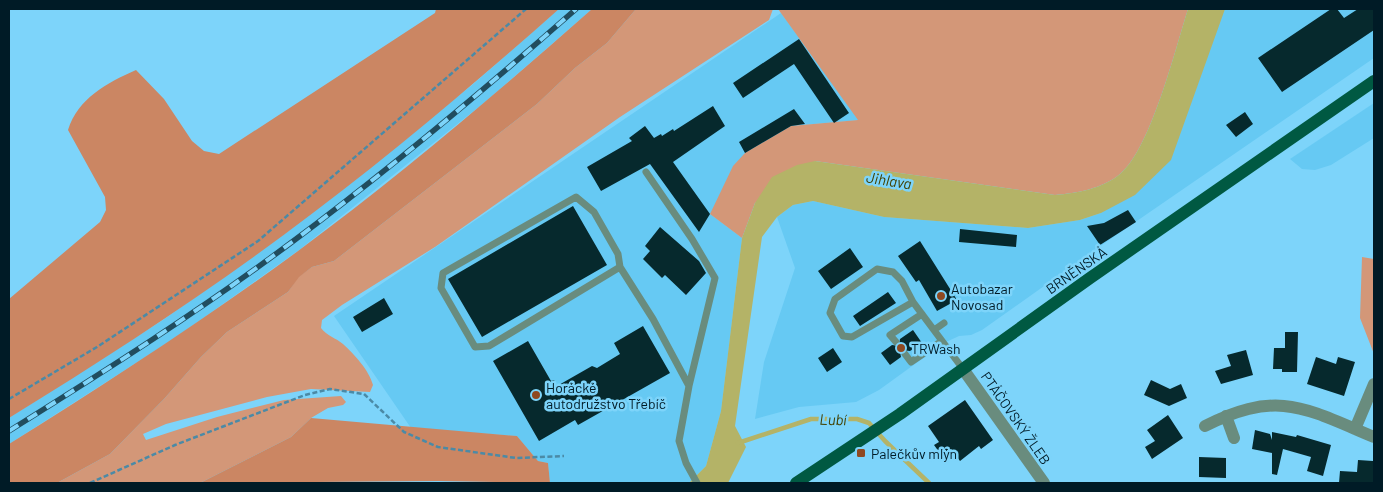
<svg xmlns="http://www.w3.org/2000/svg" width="1383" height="492" viewBox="0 0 1383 492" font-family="Barlow,sans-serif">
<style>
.built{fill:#66c9f3}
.green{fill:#d39778}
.forest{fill:#cb8663}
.water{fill:#b4b367}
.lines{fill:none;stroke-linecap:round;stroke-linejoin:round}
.stream{stroke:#b4b367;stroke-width:4.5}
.building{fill:#06292d}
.path{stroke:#4b8aa6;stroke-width:2.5;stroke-dasharray:5 2.5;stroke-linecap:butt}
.service{stroke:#698c7e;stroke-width:7}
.minor{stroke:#698c7e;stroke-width:12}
.primary{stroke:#005942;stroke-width:12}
.rail-casing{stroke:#214d5f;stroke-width:5.5}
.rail{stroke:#7dd4fa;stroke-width:4;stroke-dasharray:11;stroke-linecap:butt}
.poi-dot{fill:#8f4921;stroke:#7dd4fa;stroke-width:2}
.labels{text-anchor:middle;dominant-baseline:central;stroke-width:5;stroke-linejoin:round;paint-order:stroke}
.street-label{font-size:14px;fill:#001b26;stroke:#7dd4fa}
.poi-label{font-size:14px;fill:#001b26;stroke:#7dd4fa;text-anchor:start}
.water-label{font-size:15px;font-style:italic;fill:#424102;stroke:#7dd4fa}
</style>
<rect width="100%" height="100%" fill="#7dd4fa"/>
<path class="built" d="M559 9H592L485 102 299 250 175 338 9 444V418L163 320 286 233 471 86Z
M1225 9H1374V58L1099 247 982 330 971 335 959 336 944 343 879 390 856 402 799 407 755 419 764 362 795 268 777 217 793 205 813 201 884 217 1028 228 1080 220 1101 213Z
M781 13 859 120 791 126 710 214 742 238 721 411 706 466 690 482 686 483H550L548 463 538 461 517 436 411 428 334 316Z
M1374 103V138L1331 165 1315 170 1302 169 1290 159Z"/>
<path class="green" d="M636 9H773L769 20 620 117 435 247 342 305 322 320 321 328C327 336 336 338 343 344 354 354 369 370 373 385L370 392 311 389 267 397 166 424 143 434 146 440 217 417 284 400 341 396 346 402 343 405 328 408 311 418 291 437 200 483H57L110 454 164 399 201 357 227 332 288 292 298 277 312 267 334 261 537 104 575 68 607 43Z
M778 9H1188C1175 50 1151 148 1120 174 1102 189 1077 193 1055 195L815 161 755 203 742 238 710 214 733 166 745 153 791 126 858 120Z
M1362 257 1374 259V354L1360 318Z"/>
<path class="forest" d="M436 9H559C471 87 380 164 285 234 196 300 103 360 9 418V299L100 222 106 210 105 197 68 130C78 98 107 83 136 70L164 99 192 141 204 151 219 154 435 13Z
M592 9H636L607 43 575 68 537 104 334 261 312 267 299 277 288 292 227 332 201 357 164 399 110 454 57 483H9V444C107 383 204 320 298 251 400 176 497 93 592 9Z
M311 418 517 436 538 461 548 463 550 483 438 481 200 483 291 437Z"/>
<path class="water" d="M1188 9H1225L1171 160 1135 195 1101 213 1080 220 1028 228 884 217 813 201 793 205 777 217 762 237 735 426 746 447 728 483H686L690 482 706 466 721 411 742 238 755 203 772 177 797 165 815 161 1055 195C1077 193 1102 189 1120 174 1151 148 1175 50 1188 9Z"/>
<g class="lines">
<path class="stream" d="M738 443 811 419H857L869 423 885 441 929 483"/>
</g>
<path class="building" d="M1331 9H1337L1344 18 1358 9H1374V30L1282 92 1258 58Z
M799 39 849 113 834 123 794 64 743 98 733 83Z
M713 106 725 126 673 162 710 214 699 232 650 164 601 191 587 167 632 141 629 138 645 126 654 138 661 134 662 136 673 129 674 131Z
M794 109 805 124 791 126 745 153 739 142Z
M1245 112 1253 124 1236 137 1226 125Z
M573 206 607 265 482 337 448 279Z
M1128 210 1136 222 1100 245 1087 226 1104 223Z
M660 227 699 261 706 273 686 295 665 275 662 278 643 259 650 251 645 246Z
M960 229 1017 235 1016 247 959 242Z
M920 241 957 300 937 311 919 280 916 282 898 256Z
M850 248 863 267 831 289 818 271Z
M888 292 896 303 860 326 853 316Z
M384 298 393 314 362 332 353 317Z
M643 326 670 373 578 425 575 420 539 441 493 361 528 341 551 381 554 380 557 386 592 366 597 368 620 354 614 343Z
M913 330 922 343 910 351 902 350 900 352 901 357 890 365 881 353 892 345 899 346 900 339Z
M1285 332H1298L1297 372H1282V369H1273L1274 348H1285Z
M833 348 842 362 827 372 818 358Z
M1246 350 1253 375 1221 384 1215 371 1231 366 1227 355Z
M1316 357 1336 364 1338 357 1355 362 1344 396 1307 384Z
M1151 380 1170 389 1181 384 1187 398 1169 406 1144 395Z
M965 400 993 440 981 449 979 446 960 461 951 449 942 456 934 445 939 442 928 426Z
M1168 415 1183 438 1152 459 1145 447 1155 441 1147 430Z
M1255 430 1270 434 1272 440V432L1296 437 1297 435 1331 445 1323 476 1307 471 1311 457 1283 449 1277 475 1272 474V453L1252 449Z
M1199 457 1226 458V478L1199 477Z
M1358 460 1373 461 1374 483H1339L1340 471 1357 472Z"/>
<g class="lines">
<path class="path" d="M9 399 97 347 258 241 526 9
M90 483 175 445 305 395 330 389 364 394 404 432 438 447 516 458 564 456"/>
<path class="service" d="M646 172 692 239 715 278 689 386
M620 267 489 346 475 347 441 288 443 273 576 197 594 212 618 254 620 267 653 319 689 386 679 441 686 463 697 483
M913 302 852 337 843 336 830 313 835 299 877 269 893 272 902 281 913 302 963 369
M934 330 944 323
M896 342 890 335 922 314
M905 354 911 362 942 341"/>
<path class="minor" d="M963 369 1044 483
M1226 416 1234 438
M1205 426C1278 389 1305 408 1374 437
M1355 429 1374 384"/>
<path class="primary" d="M796 483 900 414 1090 278 1374 81"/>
<g class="rail-casing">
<path id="rail" d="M9 431C105 371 201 310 292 242 390 169 484 90 576 9"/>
</g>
<use href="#rail" class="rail"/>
</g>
<g class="poi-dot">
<circle cx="941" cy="296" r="5"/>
<circle cx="901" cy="348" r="5"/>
<circle cx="536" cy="395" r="5"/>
<rect x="856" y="448" width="10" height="10" rx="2.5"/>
</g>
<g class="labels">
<g class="street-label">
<text transform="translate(1076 270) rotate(-35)">BRNĚNSKÁ</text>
<text transform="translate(1016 418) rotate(55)">PTÁČOVSKÝ ŽLEB</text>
</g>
<g class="poi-label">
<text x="951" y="288">Autobazar<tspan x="951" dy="16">Novosad</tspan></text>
<text x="911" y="348">TRWash</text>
<text x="546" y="387">Horácké<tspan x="546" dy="16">autodružstvo Třebíč</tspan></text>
<text x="871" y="453">Palečkův mlýn</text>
</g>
<g class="water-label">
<text transform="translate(889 180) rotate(9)">Jihlava</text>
<text transform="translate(833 419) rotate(1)">Lubí</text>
</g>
</g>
<rect width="1383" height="492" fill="none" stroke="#001b26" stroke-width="20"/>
</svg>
